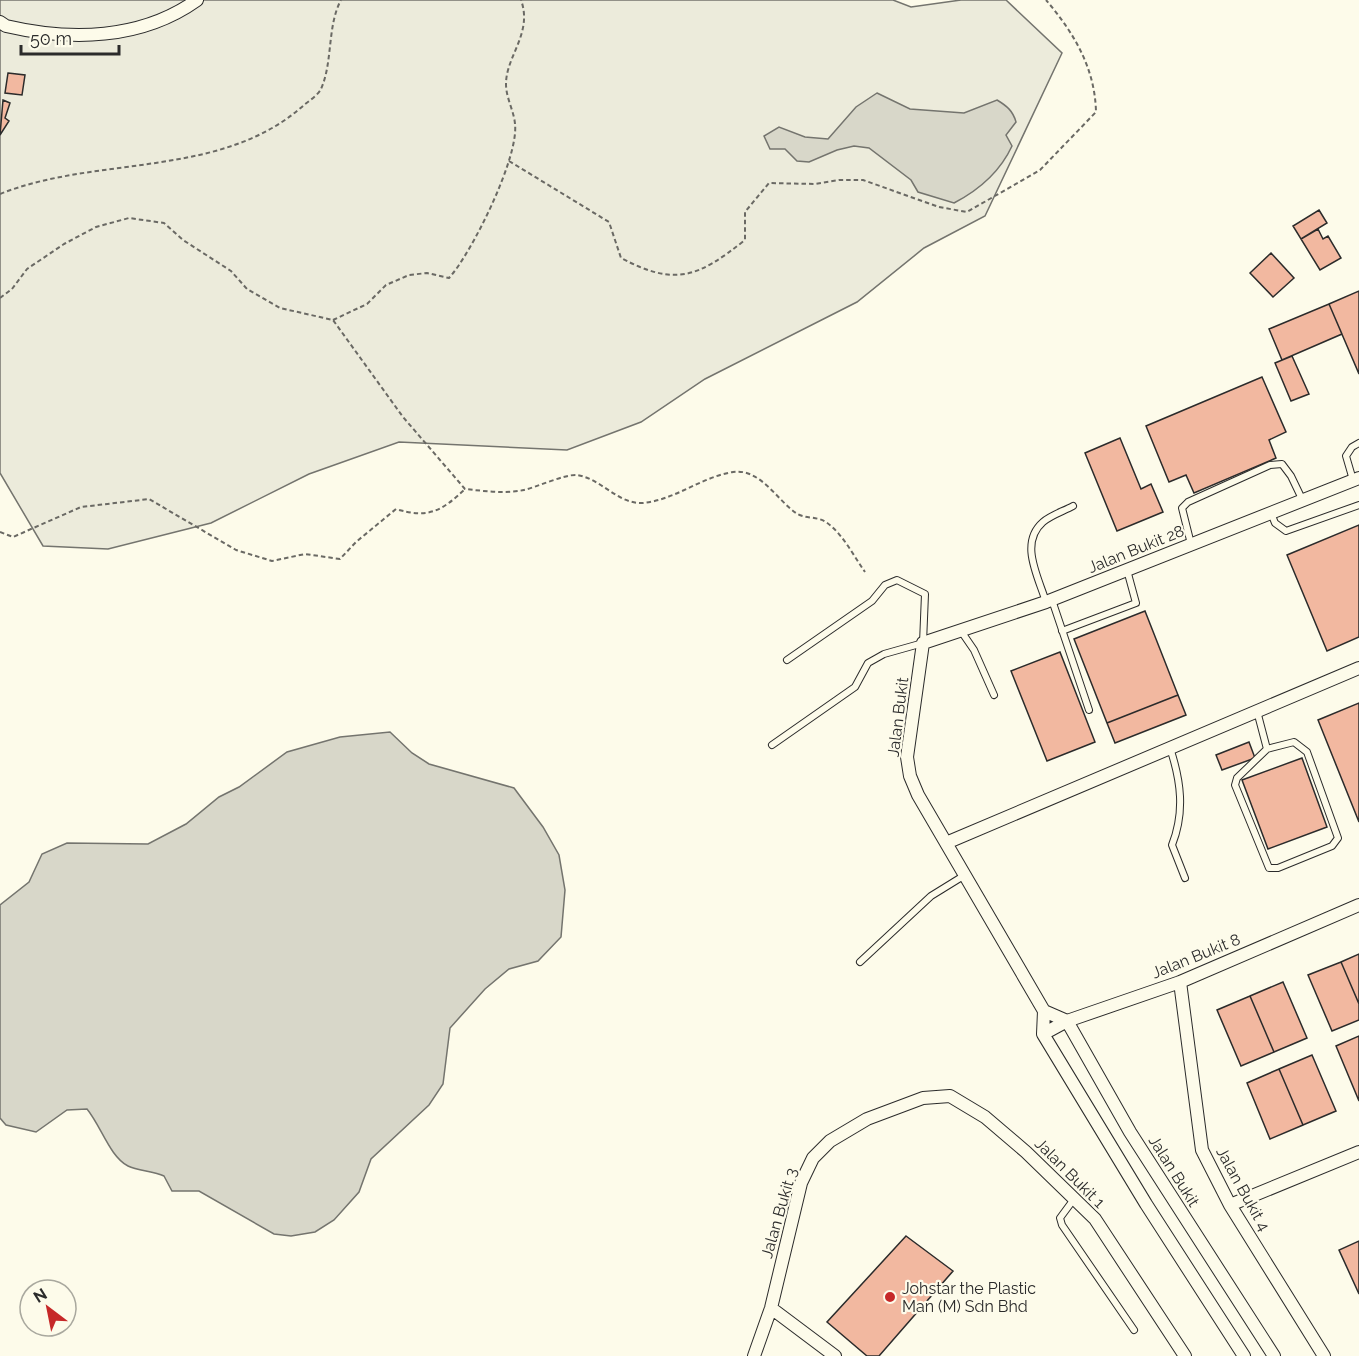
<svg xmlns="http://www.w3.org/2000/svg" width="1359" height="1356" viewBox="0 0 1359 1356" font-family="Raleway,sans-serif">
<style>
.green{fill:#ecebdb;stroke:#74746e;stroke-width:1.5}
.water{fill:#d8d7c9;stroke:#74746e;stroke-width:1.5}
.building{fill:#f2b8a0;stroke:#2b2b2b;stroke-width:1.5}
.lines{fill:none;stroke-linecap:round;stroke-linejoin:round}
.service-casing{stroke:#2b2b2b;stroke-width:8}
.minor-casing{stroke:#2b2b2b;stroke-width:14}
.path{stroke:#6a6964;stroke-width:2;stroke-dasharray:4.5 3;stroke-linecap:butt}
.service{stroke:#fdfbea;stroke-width:6}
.minor{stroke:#fdfbea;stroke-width:12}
.poi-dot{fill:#c62828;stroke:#fdfbea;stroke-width:2}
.labels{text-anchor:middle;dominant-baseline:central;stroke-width:4.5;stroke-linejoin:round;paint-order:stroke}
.street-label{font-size:16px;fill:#2b2b2b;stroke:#fdfbea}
.poi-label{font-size:16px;fill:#2b2b2b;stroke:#fdfbea;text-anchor:start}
</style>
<rect width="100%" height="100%" fill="#fdfbea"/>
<path class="green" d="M0 0H893L911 7 961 0H1006L1062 53 985 216 924 248 857 302 705 379 641 422 567 450 399 442 309 474 211 523 108 549 43 546 0 473Z"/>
<path class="water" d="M877 93 910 109 964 113 997 100C1007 106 1013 111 1016 122L1006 135 1012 146C1000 172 979 190 954 203L918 192 911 180 869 148 854 146 837 150 809 162 797 161 785 149H770L764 136 779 127 805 137 828 139 856 107Z
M390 732 412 753 429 764 514 788 543 827 559 855 565 890 561 937 538 961 509 969 485 989 450 1028 443 1084 429 1105 371 1159 359 1192 334 1220 315 1232 291 1236 274 1234 199 1191H172L164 1176C153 1171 138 1171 128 1166 110 1157 101 1126 87 1109L67 1110 36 1132 6 1125 0 1118V905L29 882 42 854 67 843 148 844 186 824 219 797 239 787 287 752 340 737Z"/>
<path class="building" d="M8 73 25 75 22 95 5 93Z
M3 100 10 103 5 118 9 121 0 135Z
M1319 210 1327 223 1301 239 1293 226Z
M1318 229 1323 239 1328 236 1341 258 1320 270 1301 239Z
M1271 253 1294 278 1273 297 1250 273Z
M1359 291V374L1329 304Z
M1329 304 1342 334 1282 360 1269 329Z
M1292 356 1309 394 1291 401 1275 363Z
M1262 377 1286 432 1269 440 1276 458 1194 493 1186 475 1169 482 1146 426Z
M1120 438 1141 489 1151 484 1163 512 1117 531 1085 453Z
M1359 525V637L1327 651 1287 555Z
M1145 611 1178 695 1107 723 1074 639Z
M1060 652 1095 742 1047 761 1011 671Z
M1178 695 1186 715 1115 743 1107 723Z
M1359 703V822L1318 720Z
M1249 742 1255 758 1222 770 1216 755Z
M1302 758 1327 827 1268 849 1242 780Z
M1359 954V1004L1341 962Z
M1341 962 1359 1004V1020L1332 1031 1308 975Z
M1283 982 1307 1038 1274 1052 1250 996Z
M1250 996 1274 1052 1241 1066 1217 1010Z
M1359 1036V1101L1336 1046Z
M1312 1055 1336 1111 1303 1125 1279 1069Z
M1279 1069 1303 1125 1270 1139 1247 1083Z
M906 1236 953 1271 879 1356H867L827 1322Z
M1359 1241V1294L1339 1250Z"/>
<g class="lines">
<g class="service-casing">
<path id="service" d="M1353 480 1346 456 1352 447 1359 443
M1271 513 1275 523 1286 531 1359 505
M1191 544 1182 508 1188 502 1270 465 1282 464 1291 476 1303 501
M1052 600 1089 710
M1046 602C1038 576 1019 543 1043 522 1051 515 1064 511 1073 506
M961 631 974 650 994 695
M1062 631 1136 603 1127 570
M1257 711 1267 749
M1294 742 1307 752 1338 838 1332 846 1278 868H1269L1235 785 1237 778 1267 749Z
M772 745 855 687 868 663 884 654 923 643 925 594 897 580 885 585 872 601 787 660
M1170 748C1181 781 1185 812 1172 845L1185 878
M860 962 931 896 965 875
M1074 1199 1060 1218 1062 1225 1134 1330"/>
</g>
<g class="minor-casing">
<path id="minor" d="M0 22 6 26C70 41 141 40 197 0
M946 843 1359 668
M1180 982 1202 1150 1230 1205 1324 1356
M1044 1011 1067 1021 1130 1132 1274 1356
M1043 1034 1067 1021 1180 982 1359 905
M1230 1205 1359 1152
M771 1308 835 1356
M754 1356 771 1308 801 1183 813 1158 830 1141 867 1119 923 1098 950 1096 985 1117 1026 1152 1095 1219 1185 1356
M1244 1356 1146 1204 1043 1034 1044 1011 918 795 910 776 907 757 923 643 1046 602 1359 478"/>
</g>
<path class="path" d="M509 161 609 222 621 258C676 287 698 277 745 240V212L769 183 815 184 839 180H863L939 207 967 212 1040 170 1096 112C1095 68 1074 33 1046 0
M0 194C97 155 222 179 304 105 309 101 318 95 321 89 333 62 327 26 341 0
M0 298 12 289 27 269 64 244 96 227 129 218 164 223 183 240 231 271 247 289 280 308 333 320 403 417 465 489C484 491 505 494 524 490 537 487 565 474 577 475 602 479 617 504 643 503 675 500 701 477 733 472 760 468 777 500 796 513 804 519 817 516 826 522 843 534 853 555 865 572
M333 320 367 304 386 285 409 275 427 273 449 278C471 254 519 158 515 124 514 111 506 98 506 84 506 56 533 33 521 0
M0 532 13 537 81 507 149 499 236 550 272 561 305 554 340 559 356 542 396 509C428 519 442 511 465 489"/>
<use href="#service" class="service"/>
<use href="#minor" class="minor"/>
</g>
<circle class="poi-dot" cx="890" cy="1297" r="6"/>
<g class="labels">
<g class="street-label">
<text transform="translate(1136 549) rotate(-22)">Jalan Bukit 28</text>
<text transform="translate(898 717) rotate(-83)">Jalan Bukit</text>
<text transform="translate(1196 956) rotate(-22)">Jalan Bukit 8</text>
<text transform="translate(1174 1171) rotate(58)">Jalan Bukit</text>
<text transform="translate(1070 1173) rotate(45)">Jalan Bukit 1</text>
<text transform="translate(1243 1189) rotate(61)">Jalan Bukit 4</text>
<text transform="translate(779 1213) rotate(-74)">Jalan Bukit 3</text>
</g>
<g class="poi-label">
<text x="902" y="1288">Johstar the Plastic<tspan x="902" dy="18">Man (M) Sdn Bhd</tspan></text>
</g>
</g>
<g transform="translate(48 1308) rotate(328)"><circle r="28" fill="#fdfbea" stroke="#a9a89e" stroke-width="1.5"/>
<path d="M0-4.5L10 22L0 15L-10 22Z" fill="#c62828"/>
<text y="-9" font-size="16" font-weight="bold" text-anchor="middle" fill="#2b2b2b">N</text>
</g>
<path d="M21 45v9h98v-9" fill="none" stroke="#2b2b2b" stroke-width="3"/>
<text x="30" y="45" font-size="18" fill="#2b2b2b" stroke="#fdfbea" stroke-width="4.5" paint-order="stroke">50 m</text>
</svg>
